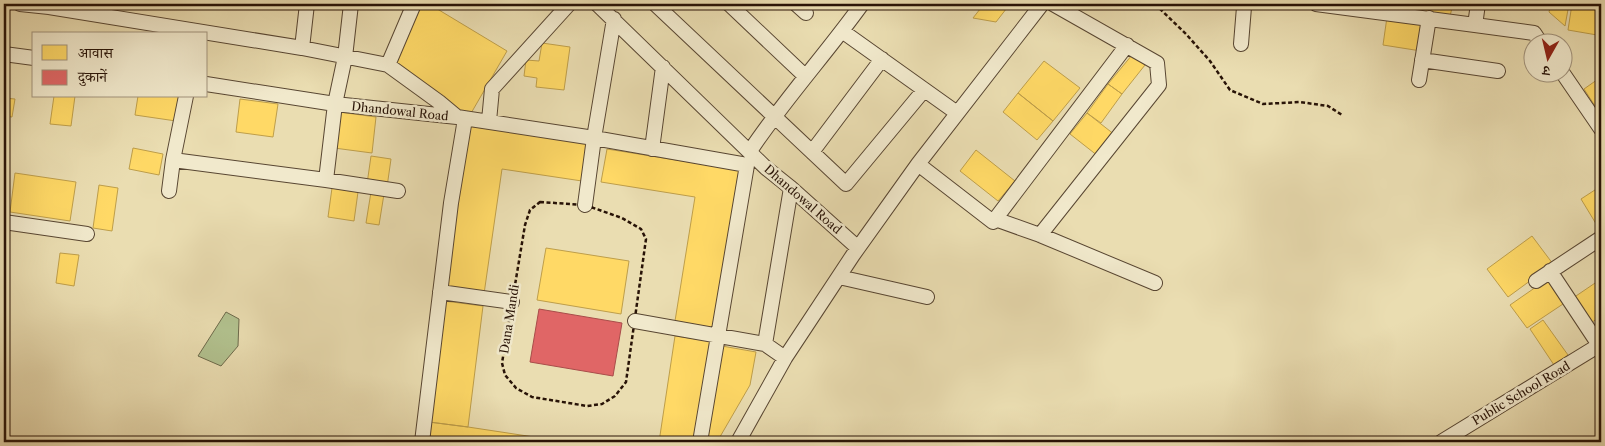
<svg xmlns="http://www.w3.org/2000/svg" width="1605" height="446" viewBox="0 0 1605 446" font-family="'Libre Caslon Text','Noto Serif Devanagari',serif">
<style>
.green{fill:#b2c28f;stroke:#6d6a4b}
.homes{fill:#ffd966;stroke:#be9e4a}
.shops{fill:#e06666;stroke:#a94d4a}
.lines{fill:none;stroke-linecap:round;stroke-linejoin:round}
.minor-casing{stroke:#584632;stroke-width:16}
.path{stroke:#281307;stroke-width:2.5;stroke-dasharray:4 2.5;stroke-linecap:butt}
.minor{stroke:#f1e9cc;stroke-width:14}
.labels{text-anchor:middle;dominant-baseline:central;stroke-width:5;stroke-linejoin:round;paint-order:stroke}
.street-label{font-size:12px;fill:#281307;stroke:#f1e9cc}
</style>
<rect width="100%" height="100%" fill="#eaddb1"/>
<filter id="stains"><feTurbulence type="fractalNoise" baseFrequency=".004" numOctaves="4"/><feColorMatrix values="0 0 0 0 .2 0 0 0 0 .09 0 0 0 0 .02 0 0 0 .5 -.17"/></filter>
<radialGradient id="worn" r=".72"><stop offset=".6" stop-color="#630" stop-opacity="0"/><stop offset="1" stop-color="#630" stop-opacity=".3"/></radialGradient>
<path class="green" d="M226 312 239 319 238 346 221 366 198 356Z"/>
<path class="homes" d="M422 4H429L507 51 470 115 446 103 398 72 395 58Z
M984 4H1010L996 22 973 18Z
M1427 4H1453L1450 16 1426 12Z
M1551 4H1569L1565 26 1549 12Z
M1572 4H1601L1597 35 1568 30Z
M1387 17 1425 23 1421 51 1383 45Z
M542 43 570 47 564 90 536 87 537 78 524 76 526 60 539 61Z
M1132 55 1145 65 1122 94 1108 84Z
M1044 61 1080 88 1053 121 1018 93Z
M1601 77V106L1597 109 1584 89Z
M1108 84 1122 94 1101 123 1087 113Z
M1018 93 1053 121 1037 140 1003 112Z
M54 96H75L71 126 50 124Z
M138 96H180L176 121 135 115Z
M4 98 15 99 12 117 4 116Z
M240 99 278 104 273 137 236 132Z
M339 112 376 117 372 153 334 148Z
M1087 113 1115 135 1098 156 1070 134Z
M468 126 587 143 582 181 502 169 484 294 444 288Z
M133 148 163 154 159 175 129 169Z
M607 149 739 170 714 328 675 321 695 197 601 182Z
M976 150 1015 181 998 201 960 171Z
M371 156 391 159 387 187 367 184Z
M15 173 76 182 70 221 10 212Z
M99 185 118 188 112 231 93 228Z
M1601 186V232L1581 199Z
M332 188 358 192 354 221 328 217Z
M371 192 384 194 379 225 366 223Z
M1532 236 1553 264 1508 297 1487 269Z
M546 248 629 261 621 314 537 300Z
M60 253 79 255 74 286 56 283Z
M1549 278 1566 302 1527 328 1510 305Z
M1601 279V316L1588 325 1573 298Z
M444 301 483 306 468 427 429 422Z
M1543 320 1568 355 1554 365 1530 329Z
M675 336 710 341 695 442H659Z
M722 346 756 352 750 385 717 442H704Z
M429 422 468 427 567 442H427Z"/>
<path class="shops" d="M539 309 622 323 613 376 530 362Z"/>
<g class="lines">
<g class="minor-casing">
<path id="minor" d="M20 4 49 7 302 48
M307 4 302 48 388 65 439 102 457 117
M597 4 766 168 791 188 858 248
M655 4 846 184 924 90
M729 4 805 76
M796 4 806 13
M1316 4 1475 25 1478 4
M1475 25 1534 33 1540 42
M842 31 957 113
M1241 44 1244 7
M4 54 34 58
M1422 60 1498 71
M388 65 414 4
M1562 72 1601 129
M1419 80 1429 18
M206 84 335 104 457 117 594 138 614 19
M489 121 492 89 569 4
M652 149 663 67
M750 151C784 100 826 54 862 4
M812 152 882 59
M173 160 326 180 398 191
M918 164 993 222 1127 45
M326 180 335 104 345 57 351 4
M169 191 173 160 186 96
M585 205 594 138 747 165 700 442
M995 219 1040 235 1155 283
M4 222 87 234
M1040 235 1159 85 1157 63 1053 4
M1550 271 1599 345
M839 277 927 297
M1536 281 1601 238
M440 292 512 302
M635 321 765 344 785 358
M765 344 791 188
M422 442 451 203 465 119
M738 442 785 358 853 255 918 164 1042 4
M1441 442 1601 344"/>
</g>
<path class="path" d="M1155 4 1186 34 1210 61 1230 90 1263 104 1300 102 1328 106 1342 115
M540 202 585 205 622 218 641 229 646 239 626 382 615 396 602 404 587 406 532 397 516 388 505 375 502 363 525 225 530 210Z"/>
<use href="#minor" class="minor"/>
</g>
<g class="labels">
<g class="street-label">
<text transform="translate(400 111) rotate(6)">Dhandowal Road</text>
<text transform="translate(803 199) rotate(41)">Dhandowal Road</text>
<text transform="translate(509 319) rotate(-81)">Dana Mandi</text>
<text transform="translate(1521 393) rotate(-31)">Public School Road</text>
</g>
</g>
<rect width="1605" height="446" fill="none" stroke="#eaddb1" stroke-width="20"/>
<rect x="5" y="5" width="1595" height="436" fill="none" stroke="#281307" stroke-width="2.5"/>
<rect x="10" y="10" width="1585" height="426" fill="none" stroke="#281307"/>
<rect x="32" y="32" width="175" height="65" fill="#f1e9cc" stroke="#a1937d"/>
<rect x="42" y="45" width="25" height="15" fill="#ffd966" stroke="#a1937d"/>
<text x="78" y="58" font-size="15" fill="#281307">आवास</text>
<rect x="42" y="70" width="25" height="15" fill="#e06666" stroke="#a1937d"/>
<text x="78" y="82" font-size="15" fill="#281307">दुकानें</text>
<g transform="translate(1548 58) rotate(188)"><circle r="24" fill="#f1e9cc" stroke="#a1937d"/>
<path d="M0-4L9 19L0 12L-9 19Z" fill="#8f2418"/>
<text y="-8" font-size="14" font-weight="bold" text-anchor="middle" fill="#281307">उ</text>
</g>
<rect width="100%" height="100%" filter="url(#stains)"/>
<rect width="100%" height="100%" fill="url(#worn)"/>
</svg>
